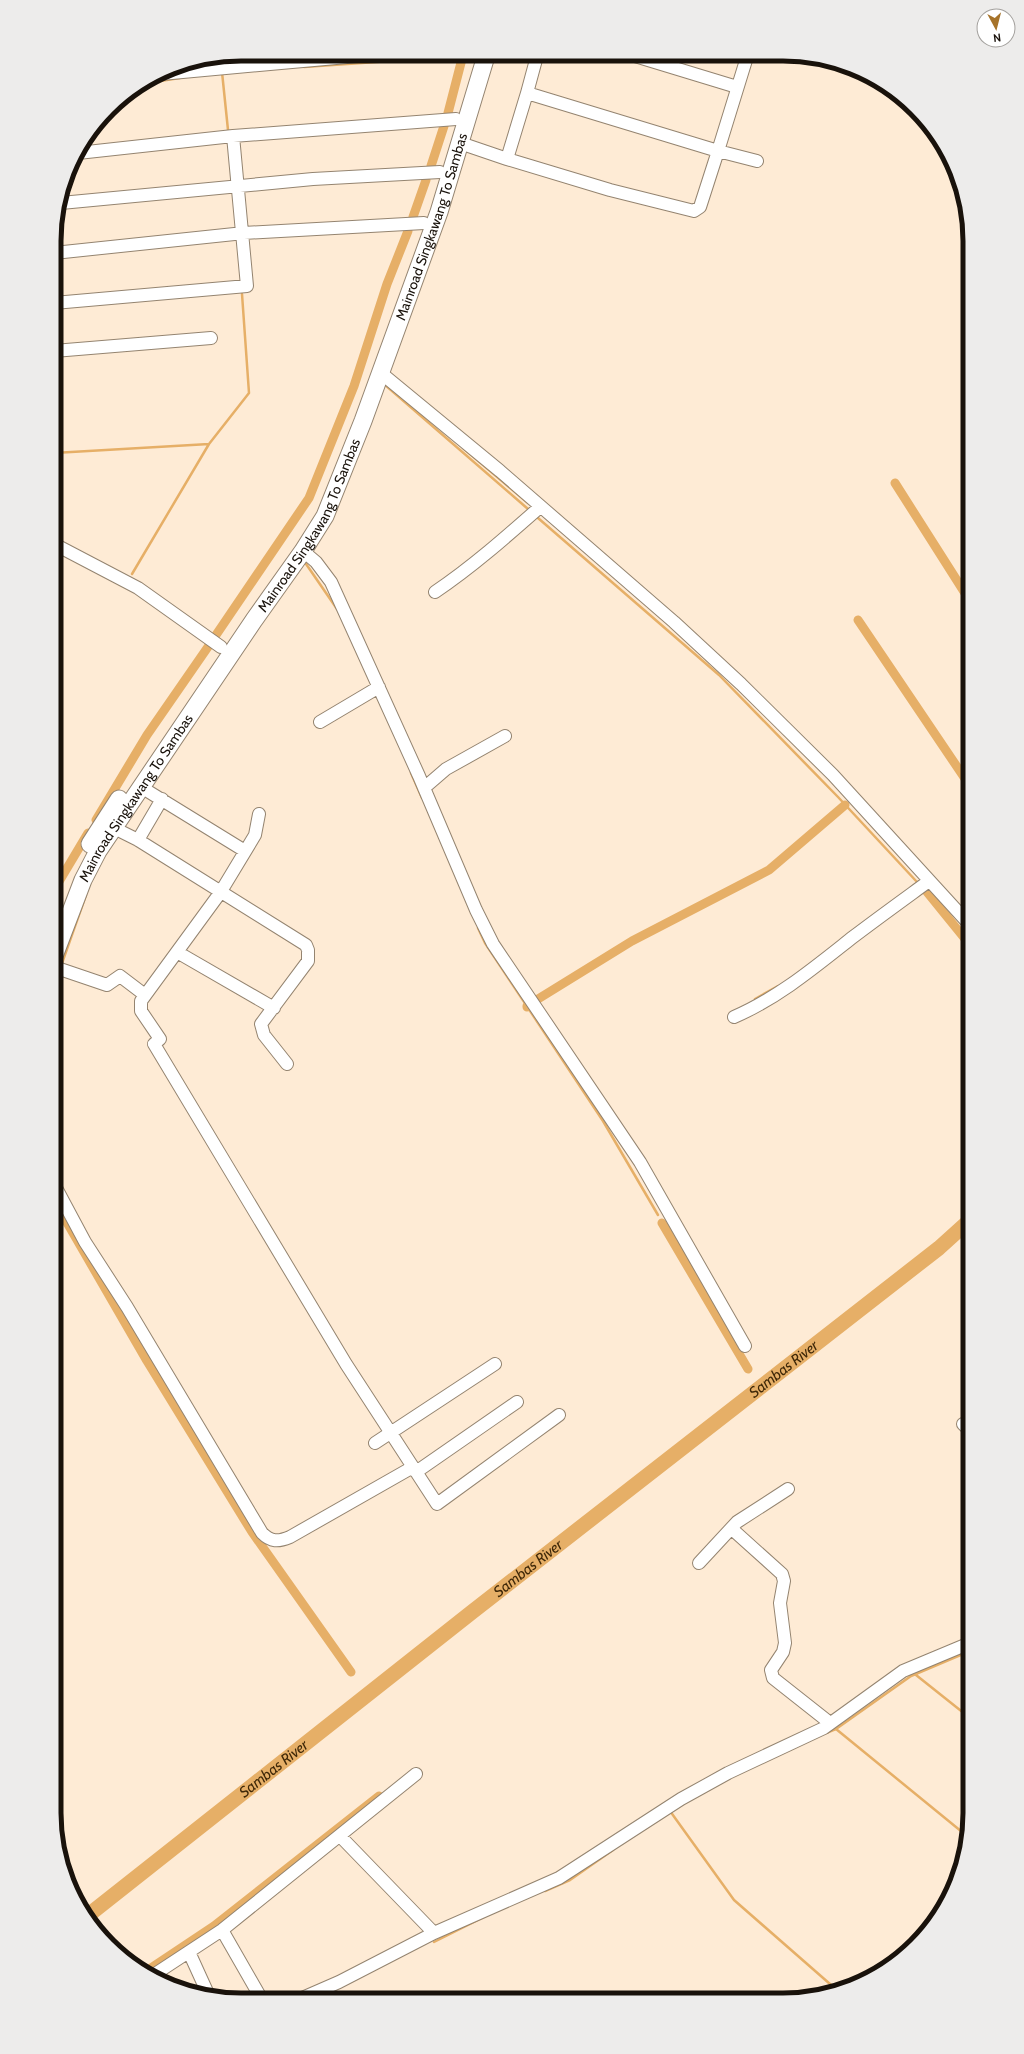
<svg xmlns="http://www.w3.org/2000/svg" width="1024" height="2054" viewBox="0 0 1024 2054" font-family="Cabin,sans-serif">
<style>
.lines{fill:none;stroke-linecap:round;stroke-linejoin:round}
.stream{stroke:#e6af67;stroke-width:2.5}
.canal{stroke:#e6af67;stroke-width:9}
.river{stroke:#e6af67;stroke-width:15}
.minor-casing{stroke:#948470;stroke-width:14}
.highway-casing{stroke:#948470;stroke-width:19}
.minor{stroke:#fff;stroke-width:12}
.highway{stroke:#fff;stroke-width:17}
.labels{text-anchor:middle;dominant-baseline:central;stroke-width:3;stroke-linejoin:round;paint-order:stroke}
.street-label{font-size:14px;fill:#19120b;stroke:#fff}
.water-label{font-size:15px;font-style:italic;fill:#3f2808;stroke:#fff}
.rim{fill:none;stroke:#19120b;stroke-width:5}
</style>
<rect width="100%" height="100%" fill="#feebd5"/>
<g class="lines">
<path class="stream" d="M185 65 303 54
M304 67 463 56
M222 72 228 130
M147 83 180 78
M384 386V384L528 509
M209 444 249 393 242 294
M463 448 528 503
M54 453 209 444 132 574
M538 518 719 675 838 797 917 882
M304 561 337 609
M411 773 422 798
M478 928 485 943 603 1121 658 1215
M61 966 86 895
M54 985 59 972
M755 999 778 986
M916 1675 970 1718
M836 1729 967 1836
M826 1733 836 1729 911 1676 970 1651
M670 1811 734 1900 838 1991
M545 1891 570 1880 613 1850
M434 1942 484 1917"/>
<path class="canal" d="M448 113 463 55
M431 166 444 126
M413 217 426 180
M895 483 970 601
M858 620 970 786
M216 635 309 498 354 386 387 284 408 231
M96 820 147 735 210 644
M54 890 88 833
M927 892 970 945
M538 999 632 941 769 870 845 805
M527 1007V1006
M54 1200 147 1361 252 1532 351 1672
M662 1223 748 1369
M145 1972 214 1926 379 1796"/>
<path class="river" id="s1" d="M86 1917 472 1612 939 1248 970 1220"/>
<g class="minor-casing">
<path id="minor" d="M635 56 737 87
M161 74 369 55
M527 93 537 56
M460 143 507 159 527 93 718 151 747 57
M78 153 233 136 456 119
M507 159 610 190 694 211 700 207 718 151 757 161
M61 203 313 179 440 172
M54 253 244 233 424 223
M54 303 247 286 233 136
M54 351 211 338
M381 373 500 471 674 622 741 684 833 775 970 925
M54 544 138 588 221 647
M303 551 316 562 331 582 419 776 476 910 493 944 640 1162 745 1346
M435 592C472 567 506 537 540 507
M320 722 379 687
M141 787 245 851
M424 788 446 769 505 736
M259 814 255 835 220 893 141 1001V1011L160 1039 154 1044 346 1364 437 1504 559 1415
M114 828 138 840 306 945 308 950V961L261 1024 264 1035 287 1064
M138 840 162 799
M177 952 274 1008
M54 967 107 985 120 976 145 995
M734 1017C778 998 815 967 853 937 878 918 903 900 929 881
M54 1184 85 1242 127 1307 262 1533C271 1542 278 1542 290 1537L413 1467
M963 1424 970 1431
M375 1443 495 1364
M416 1472 517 1402
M732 1529 782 1574 784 1581 780 1603 785 1643 783 1652 771 1670 773 1678 830 1723
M699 1563 737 1522 788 1489
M340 1836 434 1933 559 1878 681 1799 728 1773 824 1728 903 1671 970 1643
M222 1930 261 1998
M189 1952 209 1996
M152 1976 222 1930 416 1774
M300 1999 339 1982 434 1933"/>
</g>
<g class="highway-casing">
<g id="highway">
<path d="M90 844 119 799"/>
<path id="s2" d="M54 956 83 880 98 851 254 620 303 551 325 516 363 421 439 212 486 56"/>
</g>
</g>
<use href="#minor" class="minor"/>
<use href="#highway" class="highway"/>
</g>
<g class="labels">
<g class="street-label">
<text stroke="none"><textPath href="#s2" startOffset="827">Mainroad Singkawang To Sambas</textPath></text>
<text stroke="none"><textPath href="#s2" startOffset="503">Mainroad Singkawang To Sambas</textPath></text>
<text stroke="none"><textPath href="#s2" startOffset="179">Mainroad Singkawang To Sambas</textPath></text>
</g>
<g class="water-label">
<text stroke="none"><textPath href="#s1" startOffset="887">Sambas River</textPath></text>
<text stroke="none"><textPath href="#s1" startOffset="563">Sambas River</textPath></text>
<text stroke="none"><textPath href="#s1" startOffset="239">Sambas River</textPath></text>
</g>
</g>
<path d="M0 0H1024V2054H0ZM241 61H783A180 180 0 0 1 963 241V1813A180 180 0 0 1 783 1993H241A180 180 0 0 1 61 1813V241A180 180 0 0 1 241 61Z" fill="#edeceb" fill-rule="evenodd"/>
<path class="rim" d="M241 61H783A180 180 0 0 1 963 241V1813A180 180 0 0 1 783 1993H241A180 180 0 0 1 61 1813V241A180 180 0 0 1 241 61Z"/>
<g transform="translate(996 28) rotate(173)"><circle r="19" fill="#ffffff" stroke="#a3a09d"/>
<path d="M0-3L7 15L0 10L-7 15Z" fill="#a6732a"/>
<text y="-6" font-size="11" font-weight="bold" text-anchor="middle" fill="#19120b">N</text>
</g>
</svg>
